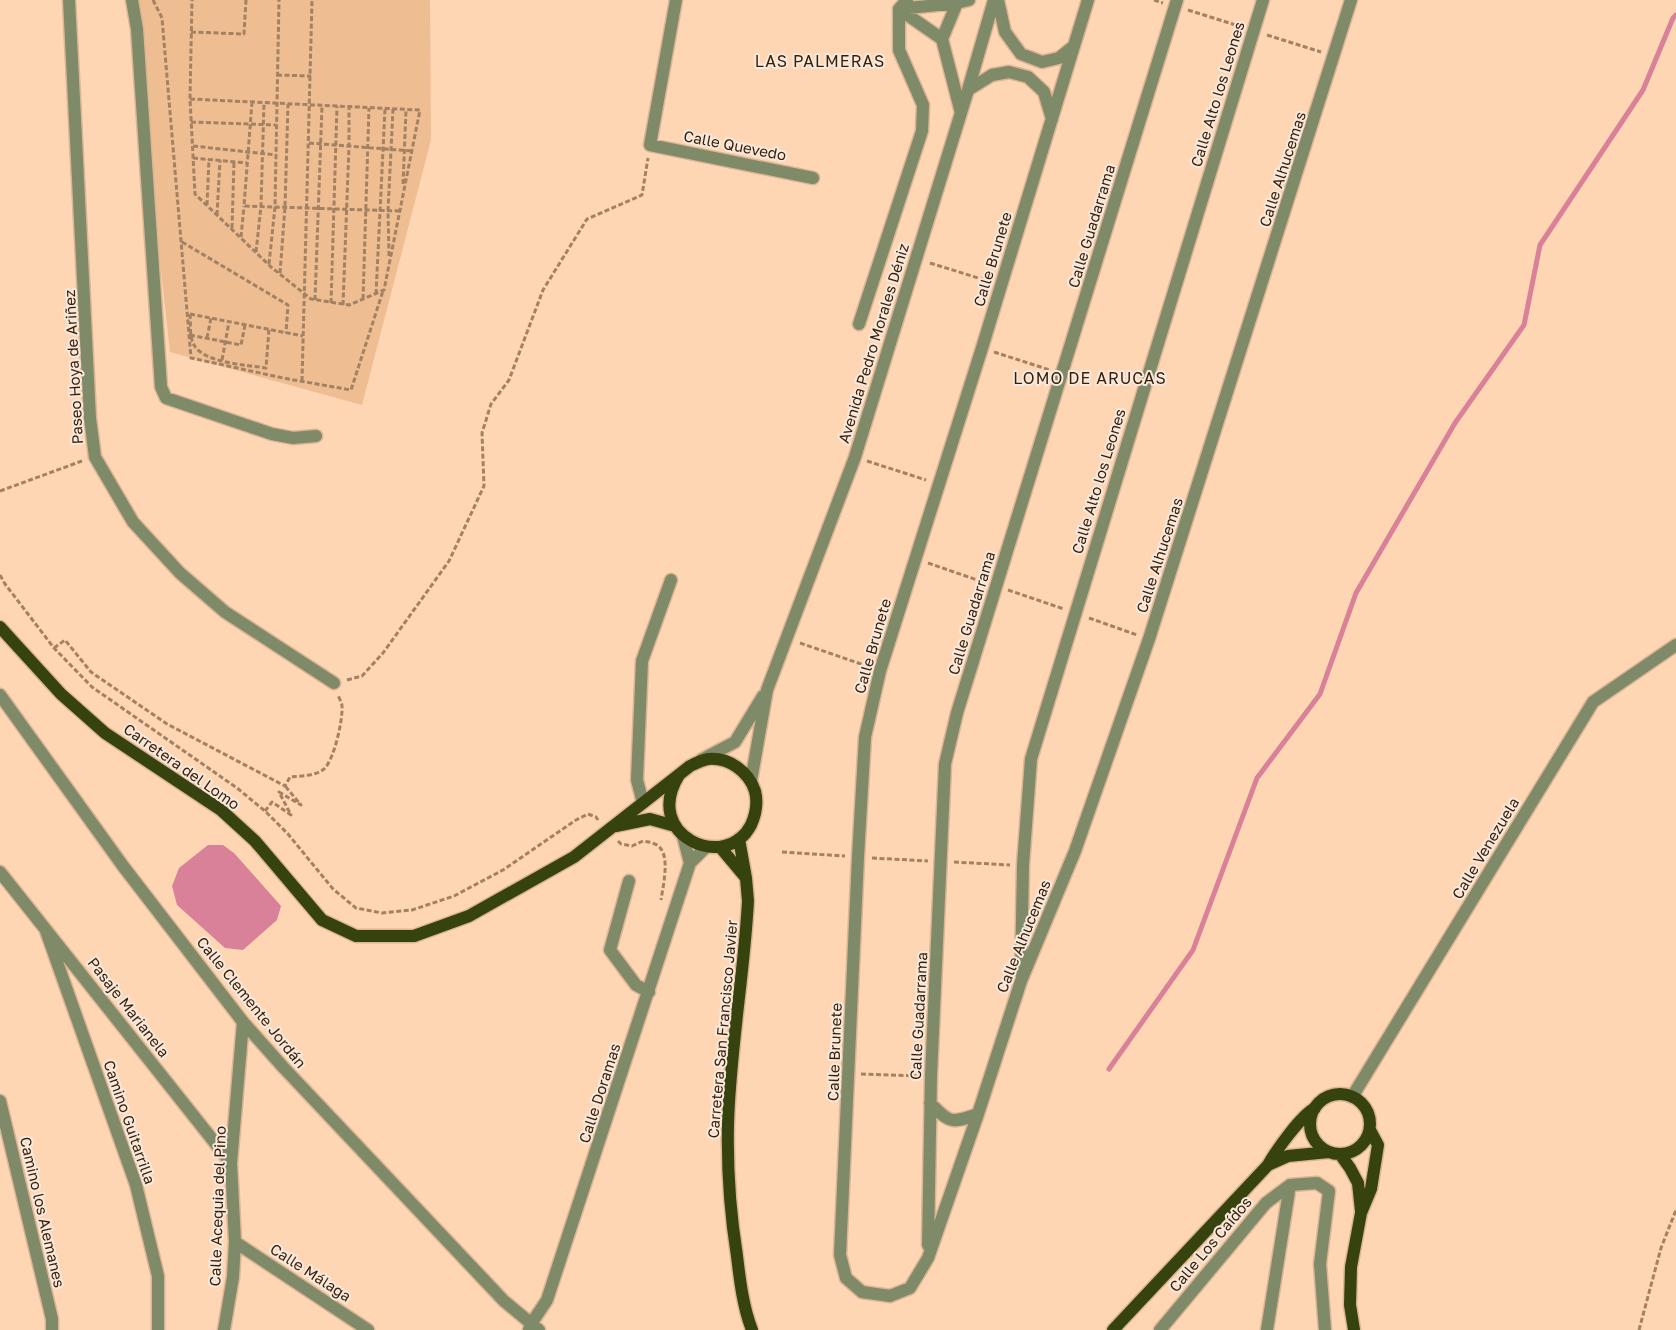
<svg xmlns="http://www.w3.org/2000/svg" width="1676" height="1330" viewBox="0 0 1676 1330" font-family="'Golos Text',sans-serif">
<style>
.green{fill:#efbd92}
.water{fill:#d98199}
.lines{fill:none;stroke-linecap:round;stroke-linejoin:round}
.stream{stroke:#d98199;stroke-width:5}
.minor-casing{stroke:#dbb594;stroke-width:15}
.major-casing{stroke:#dbb594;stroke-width:15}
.path{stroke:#a38163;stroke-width:3;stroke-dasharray:5 2.5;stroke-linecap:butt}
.minor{stroke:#7f8a68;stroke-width:12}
.major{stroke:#36430e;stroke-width:12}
.labels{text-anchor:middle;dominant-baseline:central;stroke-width:4;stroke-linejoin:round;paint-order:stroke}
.street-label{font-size:15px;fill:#381e05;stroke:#f7e9de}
.neighbourhood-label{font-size:16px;letter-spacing:1px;fill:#381e05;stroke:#f7e9de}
</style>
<rect width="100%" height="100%" fill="#ffd6b3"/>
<path class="green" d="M131 0H430L431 140 362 405 170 352Z"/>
<path class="water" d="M208 845H223L234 853 281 906 277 920 243 950 225 948 177 905 172 886 179 868Z"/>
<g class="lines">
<path class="stream" d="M1109 1069 1193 950 1257 778 1320 694 1356 593 1455 423 1524 325 1540 245 1643 90 1673 18 1676 15"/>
<g class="minor-casing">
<path id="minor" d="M69 0 90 418 95 457 133 522 180 573 225 612 334 683
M132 0 137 29 161 387 166 398 272 434 293 438 316 436
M676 0 650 145 813 178
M961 0 957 3 942 39 961 113
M998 0 1005 32 1021 54 1042 62 1059 58 1074 46
M1088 0 982 348 880 671 865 737 858 857 840 1255 846 1278 862 1292 890 1296 910 1288 928 1258 978 1114 1021 981 1075 851 1149 639 1351 0
M942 39 899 9 957 3 969 0
M968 90 992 75 1009 72 1028 77 1044 92 1052 119
M859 324 922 131 923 105 899 50V9L907 0
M0 695 123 866 243 1022 283 1067 504 1301 539 1330
M701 760 735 742 763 696
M751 781 767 690 855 457 968 90 994 0
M643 803 637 780 642 661 671 580
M683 836 690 863
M0 872 231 1163
M629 881 610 950 636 985 649 992
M46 931 136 1185 158 1276V1330
M1021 973 1023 865 1031 759 1263 0
M1352 1097 1593 702 1676 645
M0 1101 52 1319V1330
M930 1103C950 1123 951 1124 978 1114
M1290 1185 1317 1183 1329 1191 1320 1264 1325 1330
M235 1242 368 1330
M928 1245 931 1076 945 764 957 713 1177 0
M224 1330 233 1277 235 1242 231 1163 243 1022
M529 1330 531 1324 547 1300 690 863 706 847
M1160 1330 1266 1203 1290 1185
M1267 1330 1290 1185"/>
</g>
<g class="major-casing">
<path id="major" d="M0 627 61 694 105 733 221 810 255 841 322 920 356 936H414L469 916 574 857 690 766C696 763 702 760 708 759 729 757 749 772 755 791 758 803 756 814 751 825 726 873 641 836 679 775
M616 826 650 819 675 826
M739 839 746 878 748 901C744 976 730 1049 728 1124 727 1168 730 1212 737 1256 740 1281 743 1307 752 1330
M720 847 746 878
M1310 1124a30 30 0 1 1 60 0a30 30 0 1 1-60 0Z
M1340 1154 1350 1168 1358 1183 1361 1211
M1268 1165 1288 1156 1329 1152
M1113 1330 1268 1165C1277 1149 1300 1117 1315 1108
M1354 1330 1350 1305 1351 1267 1361 1213 1371 1189 1378 1145 1370 1130"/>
</g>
<path class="path" d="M153 0 162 18 191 358 283 378 351 390 383 291
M1154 0 1163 3
M1188 10 1242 27
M191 32 244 34 246 0
M1267 35 1321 52
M277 75 311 76
M190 99 420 110 384 290 349 305 311 299 271 267 195 194 190 99 192 0
M252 102 244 206 400 211
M191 122 276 125
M309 143 412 151
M193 146 276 155
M193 158 247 163
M403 184 406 110
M207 205 209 159
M217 215 220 160
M232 228 234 162
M241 237 244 206
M182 242 288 305 286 333
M256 252 261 206 264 103
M389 256 388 211 393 109
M930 263 988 281
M269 264 275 207 279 0
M280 273 285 207 288 104
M376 294 385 109
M363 299 369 108
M315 300 322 106
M331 303 337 106
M343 305 349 146V107
M190 314C191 323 189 337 194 345 204 363 247 365 266 368L269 329
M190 314 303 336
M190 335 241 345 245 325
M207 338 211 318
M994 352 1050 370
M222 360 229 322
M302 381 312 0
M867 461 926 480
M0 491 82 461
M928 563 983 582
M0 575 5 584 54 648 92 687 237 788 265 811 288 834 333 889 356 908 382 913 412 910 454 896 503 870 576 820 588 814 596 817 598 820
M1008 590 1064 609
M1089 618 1137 635
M800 643 867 666
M54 648 65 640 91 672 167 724 285 786 290 777C301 776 315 776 324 769 334 760 343 720 342 706 342 703 339 698 338 695
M347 680 362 676 383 653 449 561 484 486 482 433 491 404 509 380 543 290 587 219 642 195 648 158
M265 811 272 802 291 815 279 792 301 805 285 786
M618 841 621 844 632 846 643 841C647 842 651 842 655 844 672 851 663 885 661 900
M782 852 845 856
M872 858 928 861
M954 862 1010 865
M861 1074 917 1076
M1639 1330 1661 1248 1676 1210"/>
<use href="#minor" class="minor"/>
<use href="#major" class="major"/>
</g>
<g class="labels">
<g class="street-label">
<text transform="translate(1217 94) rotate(-73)">Calle Alto los Leones</text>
<text transform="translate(735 145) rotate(11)">Calle Quevedo</text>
<text transform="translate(1282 169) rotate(-72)">Calle Alhucemas</text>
<text transform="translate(1091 226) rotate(-73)">Calle Guadarrama</text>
<text transform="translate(992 259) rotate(-73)">Calle Brunete</text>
<text transform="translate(873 343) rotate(-73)">Avenida Pedro Morales Déniz</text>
<text transform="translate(73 367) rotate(-93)">Paseo Hoya de Ariñez</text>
<text transform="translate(1098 481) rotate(-73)">Calle Alto los Leones</text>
<text transform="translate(1159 555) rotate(-72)">Calle Alhucemas</text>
<text transform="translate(971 613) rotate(-73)">Calle Guadarrama</text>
<text transform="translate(872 646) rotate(-74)">Calle Brunete</text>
<text transform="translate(182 766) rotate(35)">Carretera del Lomo</text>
<text transform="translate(1485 848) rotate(-59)">Calle Venezuela</text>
<text transform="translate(1023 936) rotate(-68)">Calle Alhucemas</text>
<text transform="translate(252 1002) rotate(51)">Calle Clemente Jordán</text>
<text transform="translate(129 1007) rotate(52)">Pasaje Marianela</text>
<text transform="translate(918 1016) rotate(-87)">Calle Guadarrama</text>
<text transform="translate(722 1029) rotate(-85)">Carretera San Francisco Javier</text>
<text transform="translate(834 1052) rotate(-88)">Calle Brunete</text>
<text transform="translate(599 1093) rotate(-72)">Calle Doramas</text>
<text transform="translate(130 1122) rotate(71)">Camino Guitarrilla</text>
<text transform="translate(217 1206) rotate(-88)">Calle Acequia del Pino</text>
<text transform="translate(43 1212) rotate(77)">Camino los Alemanes</text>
<text transform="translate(1210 1244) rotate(-50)">Calle Los Caídos</text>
<text transform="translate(311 1272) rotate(33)">Calle Málaga</text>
</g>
<g class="neighbourhood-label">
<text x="820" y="61">LAS PALMERAS</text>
<text x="1090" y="378">LOMO DE ARUCAS</text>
</g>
</g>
</svg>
